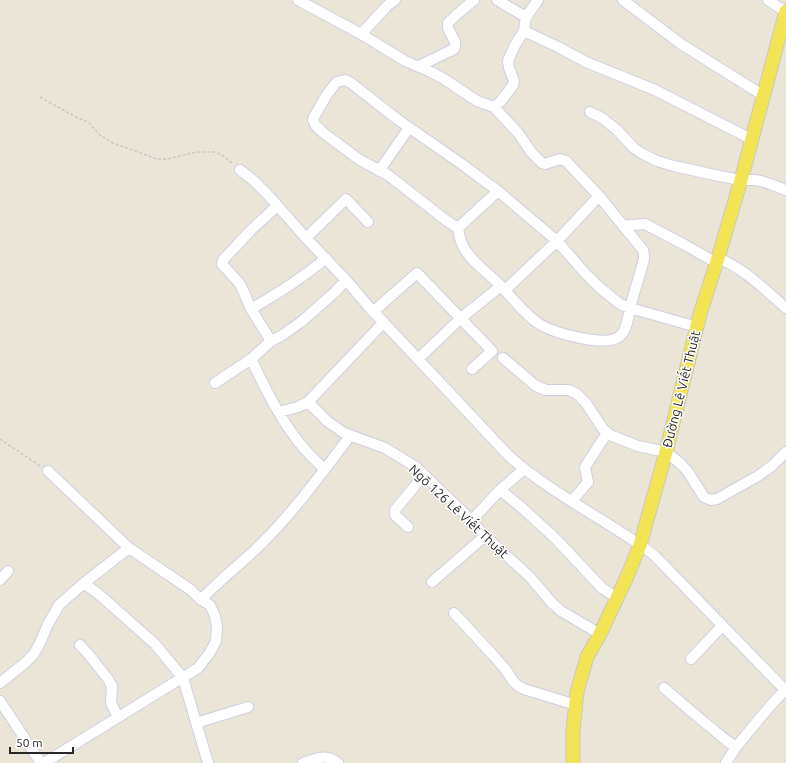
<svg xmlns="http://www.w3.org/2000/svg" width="786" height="763" viewBox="0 0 786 763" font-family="Ubuntu,sans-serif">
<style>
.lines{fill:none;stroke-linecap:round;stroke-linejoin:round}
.minor-casing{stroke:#cecfe1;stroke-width:12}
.major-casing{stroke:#c7c7c7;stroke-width:15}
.path{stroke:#c7c7c7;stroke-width:1.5;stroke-dasharray:3 2;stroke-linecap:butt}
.minor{stroke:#fff;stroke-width:10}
.major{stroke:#f3e455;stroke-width:13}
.labels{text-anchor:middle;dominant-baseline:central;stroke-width:3;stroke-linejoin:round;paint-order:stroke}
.street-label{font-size:13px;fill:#272727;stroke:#fff}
</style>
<rect width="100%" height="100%" fill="#ebe5d8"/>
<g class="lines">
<g class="minor-casing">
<path id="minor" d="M298 0 361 34 405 61 431 72 444 79 477 101 494 107 501 101 513 85 514 81 509 68 508 61 515 45 524 31 526 17 538 0
M497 0 526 17
M623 0 681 44 764 96
M768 0 786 12
M524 31 558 47 586 62 655 90 751 139
M361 34 388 5 395 0
M419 66 454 49 455 45V42L448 28V23L455 16 474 0
M590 112 602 118 611 125 617 130 634 148 641 153 657 161 674 166 719 176 741 180H754L761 181 770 184 786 190
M240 170 253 180 268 195 306 238 346 280 369 307 509 456C553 495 607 520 654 555L786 691
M379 171 409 128
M623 226 632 225 645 224 685 245 717 263
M458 228 447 221 388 175 360 160 326 135 316 126 313 120 314 117 326 96 335 84 337 82 345 80 351 83 397 119 463 165 498 191 557 241 584 272 600 288 620 304 630 308 697 327
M458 228C459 235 460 241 464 248 473 264 489 273 502 287 514 300 526 316 541 325 555 333 607 348 620 336 627 330 628 318 630 308 634 292 640 275 644 259V255L643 250 599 196 566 161 560 159 545 164 542 163 531 152 519 134 494 107
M458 228 498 191
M306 238 346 199 368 222
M718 258C745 269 765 290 786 308
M505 290 557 241 599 196
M251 309C277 294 303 278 326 258
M373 312 417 273 492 351 472 369
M271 341 251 309 245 295 240 284 222 264 223 260 250 231 277 206
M503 358 536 386 546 390H569L577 394 586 403 603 429 610 435 638 446 666 452 681 464 688 472 704 497 711 500 717 499 758 476 773 465 786 452
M251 359C264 386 277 413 295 437 303 449 314 459 324 469
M418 359 461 318 501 286
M215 383 251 359 271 341 281 336 301 322 335 292 346 280
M308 402 327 421 344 433 385 448 416 467 464 513 485 536 529 576 552 603 561 611 600 634
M279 412 298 407 308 402 384 322
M500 490 521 507 555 538 602 588 617 598
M572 501 588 482 585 467 607 433
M471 521 500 490 524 469
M408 527 395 515V510L424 475
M0 580 8 571
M432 582 485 536
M84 583 102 597 155 644 183 678 208 763
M201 600C221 578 245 561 265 540 297 508 323 471 350 436
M454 613 492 654 506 670 513 681 518 686 524 689 576 705
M80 645 89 655 108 679 112 686 111 703 118 717
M691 659 722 626
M0 683 25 663 34 654 41 641 47 626 59 605 84 583 129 548
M664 688 692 712 727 741 736 747
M0 701 41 763
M196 723 248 707
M44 763 198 668 209 654 216 641 217 627 215 616 210 605 201 600 191 590 129 548 48 471
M303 763C316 759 326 753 338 763
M726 763 736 747 771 705 785 690"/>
</g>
<g class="major-casing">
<path id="major" d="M573 763V730L577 692 587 657 600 634 626 579 640 545 666 452 700 314 718 258 741 180 786 11"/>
</g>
<path class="path" d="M40 97 76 117 88 122 100 135 106 139 113 143 157 159H167L197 152H215L222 155 233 164
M0 439 40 466"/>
<use href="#minor" class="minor"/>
<use href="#major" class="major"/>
</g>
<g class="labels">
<g class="street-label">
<text transform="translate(681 389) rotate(-76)">Đường Lê Viết Thuật</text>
<text transform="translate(459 511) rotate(43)">Ngõ 126 Lê Viết Thuật</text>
</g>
</g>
<path d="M10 747v6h63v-6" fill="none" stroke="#272727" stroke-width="2"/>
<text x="16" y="747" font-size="12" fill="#272727" stroke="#ffffff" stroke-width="3" paint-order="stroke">50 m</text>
</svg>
